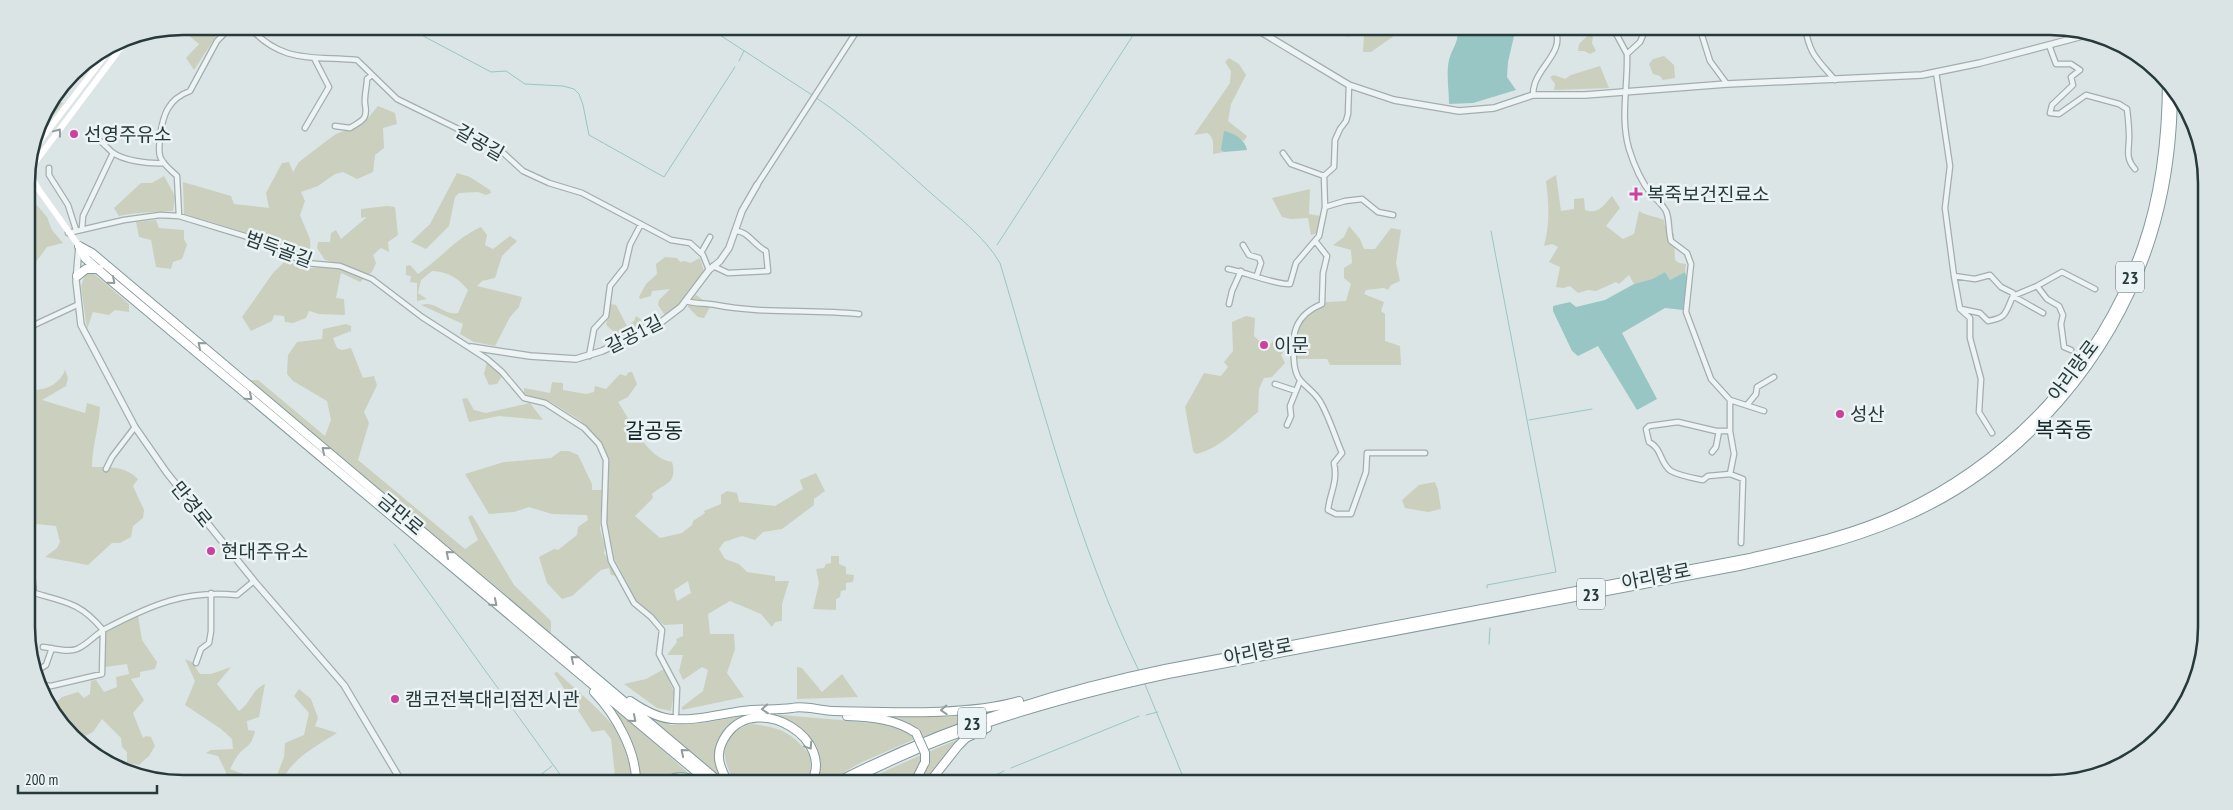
<svg xmlns="http://www.w3.org/2000/svg" width="2233" height="810" viewBox="0 0 2233 810" font-family="'PT Sans Narrow','Noto Sans KR',sans-serif">
<style>
.green{fill:#cbcfbd;fill-rule:evenodd}
.water{fill:#97c6c5}
.lines{fill:none;stroke-linecap:round;stroke-linejoin:round}
.stream{stroke:#97c6c5;stroke-width:1}
.minor-casing{stroke:#a2aeaf;stroke-width:7}
.tertiary-casing{stroke:#a2aeaf;stroke-width:8}
.trunk-casing{stroke:#839a9c;stroke-width:10}
.minor{stroke:#eef3f4;stroke-width:4.5}
.tertiary{stroke:#eef3f4;stroke-width:5.5}
.secondary{stroke:#fff;stroke-width:6}
.trunk{stroke:#fff;stroke-width:8}
.trunk-bridge-casing{stroke:#839a9c;stroke-width:10;stroke-linecap:butt}
.trunk-bridge{stroke:#fff;stroke-width:8}
.oneway{stroke:#929c9d}
.poi-dot{fill:#ca419f;stroke:#ebf3f4;stroke-width:2}
.labels{text-anchor:middle;dominant-baseline:central;stroke-width:5;stroke-linejoin:round;paint-order:stroke}
.shield{fill:#ebf3f4;stroke:#617172;stroke-width:1}
.shield-label{font-size:18px;font-weight:bold;fill:#26393b}
.poi-label{font-size:19px;fill:#26393b;stroke:#ebf3f4;text-anchor:start}
.street-label{font-size:19px;fill:#26393b;stroke:#ebf3f4}
.quarter-label{font-size:21px;fill:#18292c;stroke:#ebf3f4}
.rim{fill:none;stroke:#26393b;stroke-width:2.5}
</style>
<rect width="100%" height="100%" fill="#dce5e6"/>
<path class="green" d="M215 26 220 30 194 70 186 58 199 44 179 27Z
M1336 26H1393L1394 36 1371 52H1363L1364 36 1351 34 1349 37 1336 33Z
M1589 34 1593 36 1592 43 1596 51 1590 54 1584 51H1578L1579 44Z
M1664 56 1674 65 1675 78 1663 80 1660 76 1653 74 1649 64 1653 59Z
M1229 58 1239 64 1246 75 1231 104 1228 121 1247 136 1244 141 1231 133 1221 150 1224 152 1213 154C1213 145 1215 138 1207 133L1194 135 1230 83 1231 71 1225 62Z
M1600 66 1609 88 1554 90 1555 84 1550 77 1554 75 1565 79 1571 75Z
M53 99 63 103 36 138 42 114Z
M378 106 395 113 397 124 383 128 384 148 375 155 373 172 357 179 343 172 335 174 318 186 301 192 305 201 300 215 310 239 311 259 299 257 268 239 184 214 183 182 231 196 234 204 269 208 266 193 282 163 289 162 293 172 299 162 321 145 336 134 364 123Z
M457 173 470 177 490 190 491 193 486 195 478 192 459 193 455 197 449 226 426 249 411 242 430 224Z
M1556 175 1561 211 1574 209V199L1584 198 1585 210C1598 215 1604 205 1612 196L1620 208 1606 226 1623 239 1634 234 1639 211C1647 216 1655 216 1664 220L1665 226 1674 234 1675 260 1679 263 1686 264 1685 272 1670 280 1665 272 1652 279 1634 284 1629 275 1619 284 1616 282 1596 291 1588 290 1578 293 1570 286 1563 288 1556 287 1560 267 1549 262 1558 247 1552 244 1544 246C1550 224 1549 204 1546 181Z
M164 176 175 196 173 211C154 212 137 212 119 216L114 208 141 183H152Z
M1310 189 1309 214 1321 216 1319 233 1311 235 1308 218 1291 219 1282 217 1272 198Z
M27 196 30 197 47 217 52 230 63 243 47 247 35 263 34 226 27 212Z
M387 206 395 207 398 235 388 242 389 252 381 248 373 255 376 263 372 272 360 282 341 273 336 298 344 299 345 315 319 314 309 311 306 318 293 323 285 322 284 316 274 315 272 321 251 331 242 317 273 273 287 259 300 269 334 266 333 262 325 260 317 248 318 242H330L331 233 336 230 341 239 367 217 361 218V209Z
M156 220 159 228 184 230V239L187 245 182 259 173 262 171 269 156 267 151 240 139 237 136 222Z
M1349 226 1360 239 1364 249H1375L1391 228 1401 230 1396 263 1400 281 1391 285 1388 290 1384 288 1366 290 1364 294 1384 302 1381 311 1385 314V341L1400 346 1401 365H1330L1327 359H1295L1294 345 1299 324 1326 302 1346 301 1351 284 1344 278V268L1352 263 1351 250 1333 245 1344 237Z
M481 227 487 235 485 245 493 249 510 236 517 241 502 256 495 278 482 281 477 286 522 297 519 307 510 317 495 346 474 342 460 334 463 324 421 305C436 300 444 316 458 313L468 290C458 278 449 272 432 271L421 280 418 293 427 299 417 301V283L410 282 411 276 406 275V266L410 265 418 274C440 259 456 238 481 227Z
M665 257 677 258 680 262 685 261 690 263 700 258 704 271 679 305 666 317 658 305 659 300 670 289 652 291 651 296 640 299 639 297 646 284 657 274 656 264Z
M92 272 129 304V312L115 310 109 315 93 312 87 329 81 287 85 274Z
M696 295 709 304 710 307 704 318 698 317 688 307 689 302Z
M611 304 616 305 627 326 634 321 636 316 643 321 645 329 626 339 621 338 606 325Z
M1246 316 1255 318 1254 336 1267 348 1277 336 1290 343 1281 355 1285 363 1272 377 1264 378 1259 389 1258 412C1238 428 1221 448 1196 454L1193 451 1185 407 1204 373 1221 376 1228 367 1224 362 1233 351 1232 322Z
M346 324 351 326V331L333 338 337 348 342 350 351 348 363 378 374 376 377 385 364 412 369 423 358 460 465 549 478 540 468 517 472 515 514 585 551 621V634L249 380H258L325 436 331 420 327 401 293 381 287 374 288 355 297 342 322 339 323 329Z
M28 354C33 365 28 381 36 390 49 389 61 382 65 370L68 378 66 386 42 400 85 413 87 403 100 407C99 427 92 447 92 467 108 467 126 466 138 479L133 486 144 510 143 518 133 526 131 537 120 543H112L88 565 45 557 57 548 60 542 56 526 36 524V538L29 537Z
M487 362 502 376 497 384 489 385 484 374Z
M629 372H632L637 384 628 397 618 402C631 421 647 459 672 462 678 484 664 483 652 494L653 498 635 516 660 538 682 533 692 525 693 521 705 513 704 511 721 504V495L727 491 737 493 739 502 775 506 803 489 800 480 816 473 825 491 814 499V505L782 529 763 532 755 540 742 536 724 542 719 549 725 559 739 564 747 572 775 576V581H789L782 604V621L775 622 772 627 761 614 730 601 708 614 710 634H734L735 649 727 673 744 697 682 710V707L703 691 708 670 702 667 683 680 679 671 683 655H667L677 642 676 639 683 636V624L664 625 638 604 614 558 606 517 608 456 581 421 551 402 524 394V388L550 393 552 382 563 383V390L586 394 594 392 595 386 606 389 620 374 626 376ZM688 581 691 593 677 601 674 590Z
M467 398 474 410 486 413 530 403 543 420 499 416 469 422 462 399Z
M561 451H569L578 455 592 484V490H602L600 529 605 546 604 553 618 576 611 575 609 568 601 570 572 596 562 599 547 583 539 557 554 549 558 550 577 535 578 527 588 520 587 515 552 514 529 507 514 512 489 514 465 474 504 462 551 458Z
M1435 482 1438 490 1441 509 1428 512 1405 508 1402 500 1419 485Z
M831 556H839V564L846 567V574L854 575 853 582 846 583V590L841 591 840 597 836 599V610L813 609 819 583 816 569 824 568 826 564 831 563Z
M138 616 142 640 157 662 155 669 140 672V677L131 679 144 700 133 713 143 738 146 736 151 737 155 746 149 756 139 765 127 763V752L122 747 121 738 102 719 93 732 79 739 65 730 53 705 62 697 78 692 84 698 90 694 91 681 96 680 104 692 117 687 116 677 129 674 127 664 105 667 104 633Z
M185 659 192 662 200 674H211L231 667 217 684 239 711C251 703 251 690 265 684L259 717 247 721 248 730 255 731C251 747 248 744 239 754 235 758 233 764 230 769L246 775 249 784H222L226 772 218 756 206 753 211 750 233 749 232 739 221 729 185 705 195 681Z
M797 667 802 668 822 692 842 674 858 697 797 699Z
M664 669 674 692 671 711 657 708 624 684 646 679Z
M557 672C574 688 616 722 624 742 629 755 632 770 632 784H616L611 739 604 730 592 732 554 673Z
M299 689 311 699 318 718 315 726 337 733C318 745 288 760 282 784L274 783 284 757 285 743 304 735 309 713 294 696Z
M616 708 696 780 681 772 665 778 658 784H639L633 746 615 713Z
M988 712 922 737 908 724 872 716Z
M760 713 885 724 903 729 915 739 862 762 823 784H813L819 768 815 745 790 722 750 716 734 722 719 739 715 754 725 783 647 716 671 725 703 723Z
M752 724C784 728 790 732 811 756L810 779 804 784H735C721 756 716 734 752 724Z
M964 737 947 753 925 784H918L928 765V752Z
M921 755 919 768 909 784H857Z"/>
<path class="water" d="M1456 26H1508L1514 36 1508 62 1507 77 1516 90 1473 103 1449 104C1449 91 1446 73 1449 60 1452 47 1461 41 1456 26Z
M1224 131C1234 133 1245 139 1247 150L1224 152 1221 150Z
M1665 272 1670 280 1685 272 1687 279 1683 310 1665 308 1622 333 1657 399 1637 410 1598 346 1578 356 1572 351 1553 311V306L1570 302 1576 307 1605 300 1634 284 1652 279Z"/>
<g class="lines">
<path class="stream" d="M706 26 812 95
M412 30 491 72 506 71 525 84 563 86 574 89 579 94 583 105 589 135 664 177 735 67
M739 61 744 51
M815 97C858 126 895 161 933 195 956 215 985 237 1000 263 1041 400 1076 542 1139 671
M997 245 1139 26
M1529 420 1592 409
M394 544 567 784
M1487 588V585L1556 572 1491 231
M1489 644 1490 628
M1144 682 1186 784
M1146 715 1158 712
M1011 768 1139 716
M529 784 552 766
M977 784 1004 771"/>
<g class="minor-casing">
<path id="minor" d="M248 26C282 64 311 56 357 60L397 99 499 149 523 171 549 183 582 193 671 240 690 243 703 255 709 270
M1612 26 1627 54
M1647 26 1640 42 1627 54C1628 86 1620 118 1629 149 1634 165 1641 181 1651 194 1656 199 1663 205 1666 211 1670 220 1668 231 1671 241L1687 253 1691 264 1686 312 1711 379 1730 400V431L1734 454 1730 474 1708 476 1703 480C1693 478 1680 476 1671 471 1660 464 1662 448 1649 442L1646 429 1649 426 1678 422 1716 431H1730
M1699 26 1710 61 1727 84
M1805 26C1809 54 1817 59 1835 80
M1647 29H1656L1658 26
M1557 33 1578 26
M2049 45 2056 64H2071L2080 70 2071 77 2073 85 2052 105 2050 113 2059 114 2086 95 2119 104 2127 109C2128 118 2129 126 2129 134 2130 148 2124 157 2135 169
M1936 72 1950 166 1945 208 1954 276 1960 309 1970 318V338L1981 379 1979 412 1992 433
M1533 95C1533 91 1534 86 1535 83 1542 63 1566 50 1554 26
M335 126 350 128C363 120 368 119 365 104 364 97 367 86 367 79L372 75
M305 128 329 87 314 58
M89 136C100 138 105 146 112 152 123 161 150 164 164 163
M1283 153 1291 164 1324 176
M49 168V175L68 205 76 230
M757 185 860 26
M1325 207 1345 201 1362 199 1378 212 1393 215
M179 216 177 176C171 170 162 164 160 156 158 150 160 142 160 136 163 115 168 99 190 91L217 41 232 26
M82 228 83 216 113 153
M68 233 124 220 160 215 179 216 261 241 306 263 340 266 372 279 422 317 487 359 502 372 524 398 545 403 584 428 599 444 606 460 604 523 611 561 634 603 651 617 662 630 659 654 677 688 676 714
M1316 242 1327 256 1323 273 1322 304C1295 315 1291 334 1294 360 1294 366 1296 376 1301 381 1308 389 1316 393 1321 403 1330 419 1335 437 1342 453L1334 463C1338 483 1330 492 1328 510L1336 514H1351L1366 472 1367 453H1425
M1243 245 1249 255 1259 258 1261 263 1257 275
M701 253 710 237
M713 266 728 273 768 271 766 251C755 246 747 230 735 231
M1228 269C1246 272 1275 285 1290 284L1296 263 1319 236 1325 207 1324 176 1334 167 1335 140 1340 129 1346 121 1348 114 1349 85
M1954 276 1975 279 1990 275 2001 287 2013 293V296L2043 313
M2037 286 2062 272 2095 289
M685 301C695 304 705 303 716 305 763 314 811 309 859 314
M1229 304 1232 291 1241 271
M1961 309 1980 313 1988 321C2007 318 2005 313 2013 296L2037 286 2047 299 2059 306 2063 315 2061 324 2064 347 2071 350
M27 331 34 325 77 305
M589 356 594 329 606 316 610 286 625 267 630 245 641 224
M1275 384 1296 391
M1730 400 1764 411
M1747 405 1756 394 1757 387 1774 377
M1287 425 1291 416 1290 406 1300 381
M1712 452 1716 447 1719 431
M106 469 112 457 135 427
M1730 474 1743 479 1741 543
M30 555 34 593C66 602 81 603 103 630L102 674 51 686 43 685
M43 647C53 648 67 653 77 649 87 645 96 634 105 629 151 605 185 590 237 595L254 581
M196 663 201 649 209 643 211 631V593
M38 676 40 669 46 665 52 648"/>
</g>
<g class="tertiary-casing">
<path id="tertiary" d="M1251 26 1349 85 1394 100 1459 111 1494 108 1533 95H1585L1727 84 1922 75 1980 63 2094 33
M79 246 76 281 81 325 135 427 167 473 254 581 344 685 403 784
M471 347 530 356 576 359 602 351 656 326 681 307 709 270 720 261 729 248 742 211 757 185"/>
</g>
<g class="trunk-casing">
<path id="trunk" d="M79 246 92 253 722 784
M79 246 85 258 109 279 711 784
M77 276 86 269H99
M594 692C616 715 637 752 636 784
M630 701C642 709 657 718 672 719 696 721 719 714 743 711 759 709 777 710 792 708 805 705 821 711 834 711 890 712 966 716 1019 701
M847 716C871 717 896 719 916 733
M662 784C675 774 689 776 701 784
M729 784C718 765 714 752 727 734 759 691 838 741 810 784
M833 784C938 730 1049 693 1165 669L1750 558C1801 546 1852 535 1899 513 2011 461 2101 365 2142 247 2161 193 2167 136 2167 79
M844 784C945 730 1057 698 1168 674L1739 566C1793 554 1846 542 1898 520 2023 468 2120 352 2156 222 2168 178 2173 133 2173 88
M914 784 925 762
M928 784 958 746 966 738 987 728"/>
</g>
<use href="#minor" class="minor"/>
<use href="#tertiary" class="tertiary"/>
<path class="secondary" d="M33 150 114 44
M27 169 39 190 79 246
M27 173 129 37
M27 186 39 190"/>
<use href="#trunk" class="trunk"/>
<g class="trunk-bridge-casing">
<path id="trunk-bridge" d="M916 733 925 753V762"/>
</g>
<use href="#trunk-bridge" class="trunk-bridge"/>
</g>
<defs><path id="oneway-chevron" d="M-2-3.5L2.5 0L-2 3.5" fill="none" stroke-width="1.6" stroke-linecap="round" stroke-linejoin="round" transform="scale(1.25)"/></defs>
<g class="oneway">
<use href="#oneway-chevron" transform="translate(58 132) rotate(-53)"/>
<use href="#oneway-chevron" transform="translate(112 281) rotate(41)"/>
<use href="#oneway-chevron" transform="translate(201 345) rotate(-140)"/>
<use href="#oneway-chevron" transform="translate(249 397) rotate(40)"/>
<use href="#oneway-chevron" transform="translate(325 450) rotate(-140)"/>
<use href="#oneway-chevron" transform="translate(449 554) rotate(-140)"/>
<use href="#oneway-chevron" transform="translate(494 603) rotate(40)"/>
<use href="#oneway-chevron" transform="translate(574 659) rotate(-140)"/>
<use href="#oneway-chevron" transform="translate(765 709) rotate(176)"/>
<use href="#oneway-chevron" transform="translate(944 710) rotate(177)"/>
<use href="#oneway-chevron" transform="translate(633 719) rotate(40)"/>
<use href="#oneway-chevron" transform="translate(809 746) rotate(56)"/>
<use href="#oneway-chevron" transform="translate(684 752) rotate(-140)"/>
</g>
<g class="poi-dot">
<circle cx="74" cy="134" r="5"/>
<path d="M1633.5 186.5h5v5h5v5h-5v5h-5v-5h-5v-5h5z"/>
<circle cx="1264" cy="345" r="5"/>
<circle cx="1840" cy="414" r="5"/>
<circle cx="211" cy="551" r="5"/>
<circle cx="395" cy="699" r="5"/>
</g>
<g class="labels">
<g class="shield">
<rect x="2116" y="261.5" width="28" height="31" rx="4"/>
<rect x="1577" y="578.5" width="28" height="31" rx="4"/>
<rect x="958" y="707.5" width="28" height="31" rx="4"/>
</g>
<g class="shield-label">
<text x="2130" y="277">23</text>
<text x="1591" y="594">23</text>
<text x="972" y="723">23</text>
</g>
<g class="poi-label">
<text x="84" y="134">선영주유소</text>
<text x="1647" y="194">복죽보건진료소</text>
<text x="1274" y="345">이문</text>
<text x="1850" y="414">성산</text>
<text x="221" y="551">현대주유소</text>
<text x="405" y="699">캠코전북대리점전시관</text>
</g>
<g class="street-label">
<text transform="translate(480 142) rotate(30)">갈공길</text>
<text transform="translate(279 249) rotate(20)">범득골길</text>
<text transform="translate(634 334) rotate(-27)">갈공1길</text>
<text transform="translate(2073 370) rotate(-53)">아리랑로</text>
<text transform="translate(192 504) rotate(51)">만경로</text>
<text transform="translate(401 514) rotate(40)">금만로</text>
<text transform="translate(1656 576) rotate(-11)">아리랑로</text>
<text transform="translate(1258 651) rotate(-11)">아리랑로</text>
</g>
<g class="quarter-label">
<text x="2064" y="429">복죽동</text>
<text x="654" y="430">갈공동</text>
</g>
</g>
<path d="M0 0H2233V810H0ZM183 35H2050A148 148 0 0 1 2198 183V627A148 148 0 0 1 2050 775H183A148 148 0 0 1 35 627V183A148 148 0 0 1 183 35Z" fill="#dbe4e5" fill-rule="evenodd"/>
<path class="rim" d="M183 35H2050A148 148 0 0 1 2198 183V627A148 148 0 0 1 2050 775H183A148 148 0 0 1 35 627V183A148 148 0 0 1 183 35Z"/>
<path d="M18 785v8h139v-8" fill="none" stroke="#26393b" stroke-width="2.5"/>
<text x="25" y="785" font-size="15" fill="#26393b" stroke="#ebf3f4" stroke-width="4" paint-order="stroke">200 m</text>
</svg>
